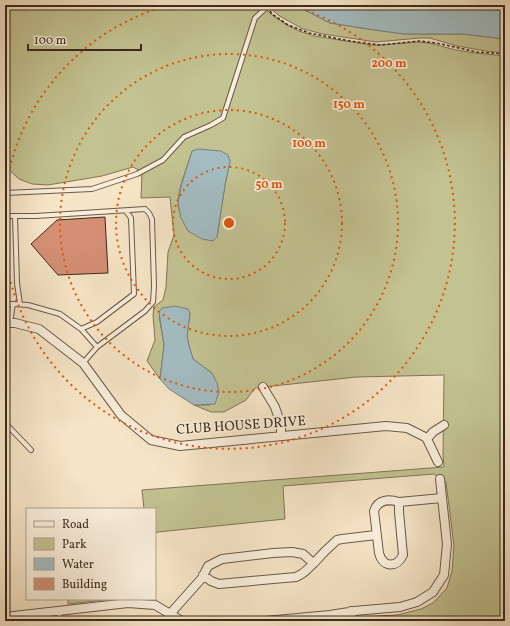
<svg xmlns="http://www.w3.org/2000/svg" width="510" height="626" viewBox="0 0 510 626" font-family="Vollkorn,serif">
<style>
.green{fill:#c3c291;stroke:#7e7657;fill-rule:evenodd}
.water{fill:#a3bcc1;stroke:#79827f}
.building{fill:#d48f74;stroke:#3a2a1d}
.lines{fill:none;stroke-linecap:round;stroke-linejoin:round}
.service-casing{stroke:#695948;stroke-width:6}
.minor-casing{stroke:#695948;stroke-width:10}
.path{stroke:#3a2a1d;stroke-width:1.5;stroke-dasharray:3 2;stroke-linecap:butt}
.service{stroke:#f9eedb;stroke-width:4}
.minor{stroke:#f9eedb;stroke-width:8}
.ring{fill:none;stroke:#df570d;stroke-width:2;stroke-dasharray:2 4}
.labels{text-anchor:middle;dominant-baseline:central;stroke-width:3.5;stroke-linejoin:round;paint-order:stroke}
.street-label{font-size:14px;fill:#3a2a1d;stroke:#f9eedb}
.centre{fill:#df570d;stroke:#f9eedb;stroke-width:2}
.ring-label{font-size:12px;text-anchor:middle;font-weight:bold;fill:#df570d;stroke:#f9eedb;stroke-width:3.5;stroke-linejoin:round;paint-order:stroke}
</style>
<rect width="100%" height="100%" fill="#f6e5c7"/>
<filter id="stains"><feTurbulence type="fractalNoise" baseFrequency=".005" numOctaves="4"/><feColorMatrix values="0 0 0 0 .2 0 0 0 0 .09 0 0 0 0 .02 0 0 0 .5 -.17"/></filter>
<radialGradient id="worn" r=".72"><stop offset=".6" stop-color="#630" stop-opacity="0"/><stop offset="1" stop-color="#630" stop-opacity=".3"/></radialGradient>
<path class="green" d="M5 5H262L272 15 287 25 299 31 314 36 371 45H383L416 42 429 43 456 50 475 53 505 56V621H358V617L397 615 421 609 433 603 447 588 452 571 454 546 446 482 434 474 283 486 285 519 158 532 155 533V509H144L142 490 444 467 443 454 444 375 356 377 255 388 246 400 224 412H211L194 405H210L212 373 193 359 189 346 187 336 190 313 159 316 164 345 160 379 147 361 155 340 153 315 154 307 163 300 166 287 168 252 174 235 170 197 141 198 142 172 133 167 102 176 48 185 32 184 19 179 5 166ZM192 151 230 161 225 185 217 237 213 241 188 231C184 222 179 214 178 204 177 191 188 165 192 151Z
M267 5H295L330 23 375 30 404 34H463L505 39V53L486 51 457 46 430 38H420L376 42 323 34 303 29 294 24 278 15Z
M367 5H505V10H497L461 5 418 6Z
M68 599H111L68 604Z"/>
<path class="water" d="M295 5 418 6 461 5 496 10H505V39L463 34H404L375 30 330 23Z
M198 149 221 151 228 155 230 161 225 185 217 237 213 241 202 239 188 231 181 218 178 203 181 186 192 151Z
M175 306 188 309 190 313 187 336 189 346 193 359 212 373 217 383 219 392 215 404 194 405 169 389 160 379 164 345 159 312 162 308Z"/>
<path class="building" d="M105 217 108 273 58 275 31 244 57 220Z"/>
<g class="lines">
<g class="service-casing">
<path id="service" d="M5 193 92 189 137 174 163 160 184 137 211 125 223 118 255 18 267 7
M5 216H36L145 209 149 213 152 219 154 286 153 302 145 311 97 347 83 363
M15 216 17 283 20 304
M5 304H13L10 323
M13 304 28 305 60 314 81 329 97 347
M81 329 97 322 134 294 131 218 126 211
M5 428 9 427 31 450
M59 611 60 621"/>
</g>
<g class="minor-casing">
<path id="minor" d="M5 323H15L39 329 83 363 121 415 151 440 180 446 386 426 407 428 425 437 427 439 438 462
M263 387 275 407 281 425V436
M427 439 433 432 444 425
M399 502V512L403 555C397 568 383 568 379 553L374 511C378 499 389 499 399 502L442 498
M203 575 211 581 219 584 296 577C306 573 307 569 314 563 321 555 329 547 337 540L342 539 376 535
M351 611 352 621
M170 614 202 578 208 566 222 559 273 553 292 552 303 554 313 563
M5 617 128 603 155 605 182 621
M265 621 330 615 349 612 354 611 400 607 417 602 433 592 444 575 447 544 440 479"/>
</g>
<path class="path" d="M270 11 272 14 288 25 309 33 350 41 379 45 420 41 436 43 477 52 505 54"/>
<use href="#service" class="service"/>
<use href="#minor" class="minor"/>
</g>
<g class="ring">
<circle cx="229" cy="223" r="56"/>
<circle cx="229" cy="223" r="113"/>
<circle cx="229" cy="223" r="169"/>
<path d="M5 192A226 226 0 0 1 169 5M289 5A226 226 0 1 1 5 254"/>
</g>
<g class="labels">
<g class="street-label">
<text transform="translate(241 426) rotate(-4)">CLUB HOUSE DRIVE</text>
</g>
</g>
<circle cx="229" cy="223" r="6" class="centre"/>
<g class="ring-label">
<text x="389" y="67">200 m</text>
<text x="349" y="108">150 m</text>
<text x="309" y="147">100 m</text>
<text x="269" y="188">50 m</text>
</g>
<rect width="510" height="626" fill="none" stroke="#f6e5c7" stroke-width="20"/>
<rect x="6" y="6" width="498" height="614" fill="none" stroke="#3a2a1d" stroke-width="2"/>
<rect x="10" y="10" width="490" height="606" fill="none" stroke="#3a2a1d"/>
<rect x="26" y="508" width="130" height="92" fill="#f9eedb" stroke="#ada08f"/>
<rect x="34" y="521" width="20" height="6" fill="#f9eedb" stroke="#ada08f"/>
<text x="62" y="528" font-size="12" fill="#3a2a1d">Road</text>
<rect x="34" y="538" width="20" height="12" fill="#c3c291" stroke="#ada08f"/>
<text x="62" y="548" font-size="12" fill="#3a2a1d">Park</text>
<rect x="34" y="558" width="20" height="12" fill="#a3bcc1" stroke="#ada08f"/>
<text x="62" y="568" font-size="12" fill="#3a2a1d">Water</text>
<rect x="34" y="578" width="20" height="12" fill="#d48f74" stroke="#ada08f"/>
<text x="62" y="588" font-size="12" fill="#3a2a1d">Building</text>
<path d="M28 44v6h113v-6" fill="none" stroke="#3a2a1d" stroke-width="2"/>
<text x="34" y="44" font-size="12" fill="#3a2a1d" stroke="#f9eedb" stroke-width="3" paint-order="stroke">100 m</text>
<rect width="100%" height="100%" filter="url(#stains)"/>
<rect width="100%" height="100%" fill="url(#worn)"/>
</svg>
